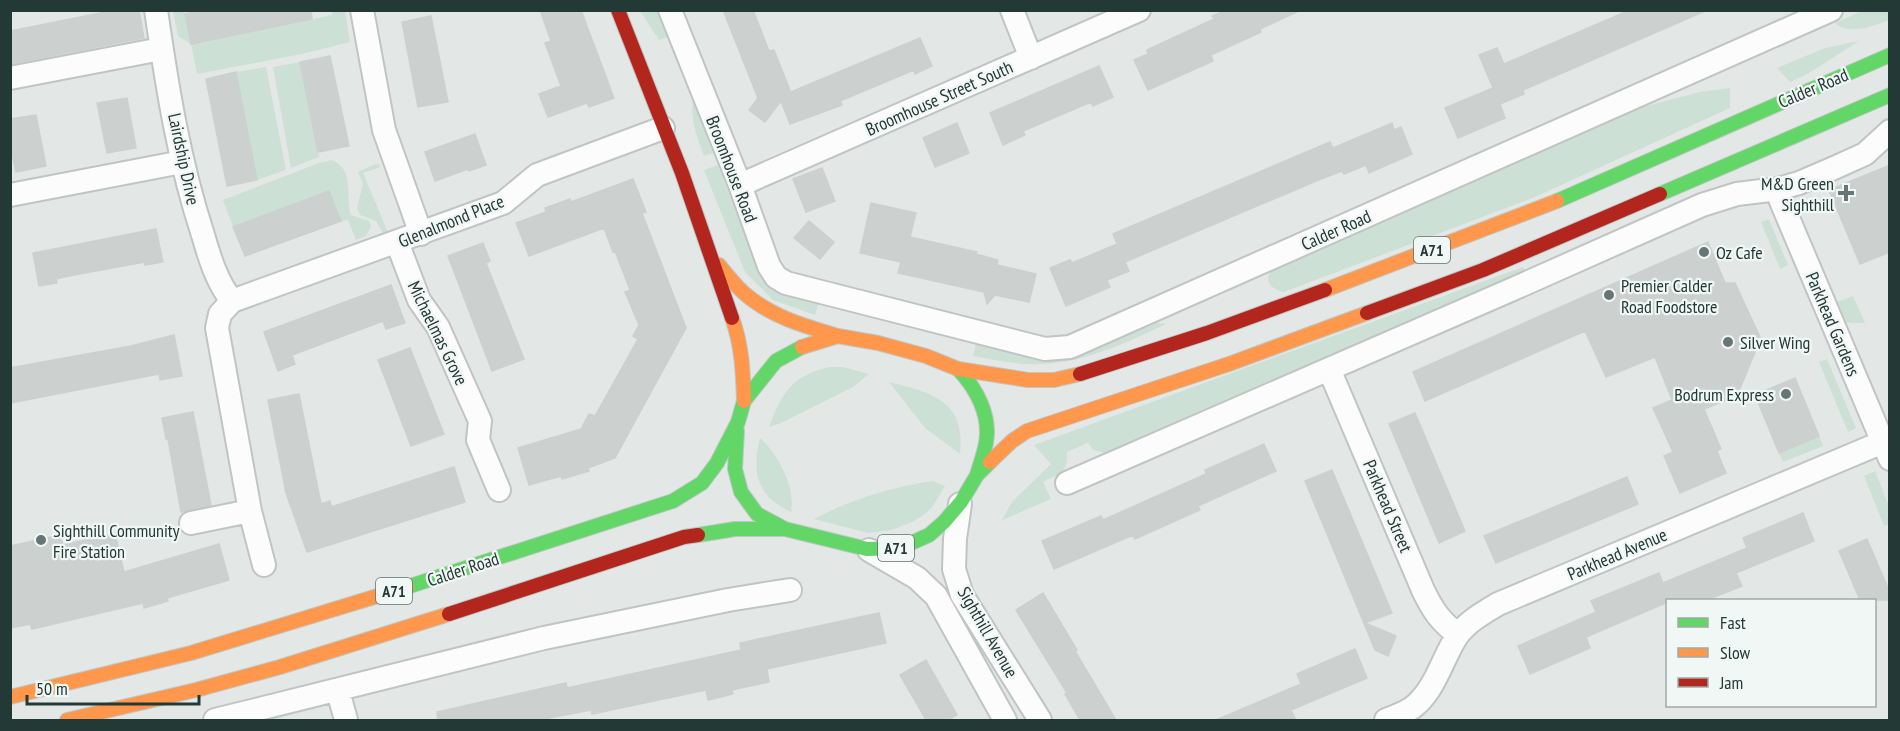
<svg xmlns="http://www.w3.org/2000/svg" width="1900" height="731" viewBox="0 0 1900 731" font-family="'PT Sans Narrow',sans-serif">
<style>
.green{fill:#cde0d6}
.building{fill:#ccd0cf;stroke:#ccd1cf;stroke-width:1.5}
.lines{fill:none;stroke-linecap:round;stroke-linejoin:round}
.street-casing{stroke:#c0c5c3;stroke-width:26}
.fast-casing{stroke:#c0c6c4;stroke-width:16}
.slow-casing{stroke:#c0c6c4;stroke-width:16}
.jam-casing{stroke:#c0c6c4;stroke-width:16}
.street{stroke:#fbfcfb;stroke-width:22}
.fast{stroke:#63d668;stroke-width:14}
.slow{stroke:#ff974d;stroke-width:14}
.jam{stroke:#b3261e;stroke-width:14}
.poi-dot{fill:#667674;stroke:#f1f7f5;stroke-width:2}
.labels{text-anchor:middle;dominant-baseline:central;stroke-width:4.5;stroke-linejoin:round;paint-order:stroke}
.shield{fill:#f1f7f5;stroke:#61726f;stroke-width:1.5}
.shield-label{font-size:16px;font-weight:bold;fill:#233936}
.street-label{font-size:18px;fill:#233936;stroke:#f1f7f5}
.poi-label{font-size:18px;fill:#233936;stroke:#f1f7f5;text-anchor:start}
</style>
<rect width="100%" height="100%" fill="#e3e8e6"/>
<path class="green" d="M332 10 345 11 350 42 302 54 197 74 191 44 178 36 173 11H184L191 44 332 15Z
M640 11H658L668 37 659 40Z
M1862 11H1889V20C1874 26 1848 36 1835 23Z
M1859 41 1809 73 1790 82 1777 68 1825 48Z
M300 62 319 157 291 168 273 67Z
M266 67 286 170 257 180 236 72Z
M1730 88V108L1535 197 1284 292C1271 289 1264 282 1271 270L1635 109 1700 92Z
M693 99 713 153 704 156C697 136 690 120 693 99Z
M332 160C355 169 345 197 351 215L369 221 371 227 366 236 356 240 348 220 341 221 329 191 233 227 223 200 319 163Z
M378 163 380 167 363 173 388 232 383 233 376 221 360 215 357 208 363 184 358 172Z
M718 165 757 267 766 281 819 302 815 315 773 300 745 272 704 170Z
M1769 219 1788 265 1780 269 1761 222Z
M1523 267 1526 273 1113 455 1093 450 1088 443 1067 452C1068 474 1061 473 1043 482L1051 499 1002 520 1012 502 1051 464 1034 445Z
M1853 296 1865 323H1847L1837 302Z
M1149 322 1166 324C1120 346 1075 367 1024 364 1007 363 990 359 973 356L976 343 1032 357Z
M1827 359 1856 428 1848 432 1819 362Z
M829 367H843L869 374 853 387 781 423 769 427C782 393 791 376 829 367Z
M889 382C932 393 966 400 960 454L925 428Z
M1819 436 1823 446 1783 462 1779 453Z
M760 438C778 454 796 488 791 512 757 496 751 473 760 438Z
M1875 471 1889 506V524L1884 526 1864 476Z
M933 481 945 486 933 506 925 514 914 521 892 530 868 533 814 519C852 499 891 487 933 481Z"/>
<path class="building" d="M115 10H139L144 38 10 64V31Z
M202 10H311L312 19 191 44 185 14Z
M540 10H581L614 98 589 107 587 103 548 117 539 94 561 86 545 43 551 41Z
M723 10H753L769 51 774 50 790 90 786 94 920 38 932 66 915 74 914 70 840 101 842 105 790 124 781 101 765 122 749 110 758 98Z
M1226 10H1301L1260 29 1261 32 1211 55 1213 61 1148 90 1134 60 1148 54 1147 50 1214 19 1212 16Z
M1630 10 1705 11 1523 90 1524 94 1500 104 1505 118 1458 138 1445 108 1493 88 1479 55 1497 48 1504 64Z
M431 16 448 102 418 107 402 22Z
M330 56 349 146 318 152 300 62Z
M1099 66 1113 97 1093 106 1091 102 1023 131 1025 135 1003 145 990 113Z
M236 72 257 180 227 186 206 79Z
M127 98 136 148 107 153 97 103Z
M36 115 46 166 16 172 10 145V119Z
M957 123 969 153 935 167 923 138Z
M1392 123 1394 130 1401 127 1412 154 1369 173 1366 165 1344 174 1342 171 1321 179 1125 262 1129 271 1107 280 1110 287 1066 306 1050 268 1070 260 1072 263 1117 244 1113 234 1330 142 1333 148Z
M475 134 486 165 469 171 468 169 435 181 425 152Z
M1890 165V252L1860 264 1829 190Z
M822 168 835 201 806 212 793 179Z
M633 179 646 212 642 213 686 328 615 458 588 468 589 471 562 479 561 476 529 485 518 448 581 429 589 414 595 416 638 339 633 336 639 325 625 292 630 290 615 251 613 252 604 228 529 256 516 223 546 212 545 208 570 199 571 202Z
M329 191 341 221 245 256 233 227Z
M871 203 916 213 910 237 977 252 976 254 998 260 997 265 1036 274 1029 302 995 295 987 304 984 292 898 273 901 262 860 253Z
M809 221 834 242 820 259 794 238Z
M156 229 163 262 145 265V262L74 275 56 279 57 283 39 286 33 253Z
M1708 242 1725 283H1735L1760 337 1750 341 1755 352 1737 396 1704 409 1721 449 1717 451 1726 473 1680 493 1664 456 1673 452 1653 408 1672 400 1655 357 1606 377 1585 331 1425 401 1413 372Z
M483 243 490 261 486 263 524 359 492 371 448 256Z
M391 285 405 323 386 329 383 321 292 355 295 364 278 371 264 332Z
M174 335 182 376 160 380 159 374 10 403V368L131 346Z
M410 348 444 434 411 446 378 360Z
M1795 378 1819 436 1779 453 1755 395Z
M299 394 321 504 330 501 331 506H334L454 467 465 502 307 552 286 493 268 400Z
M193 412 211 505 181 512 168 439H166L162 418Z
M1415 413 1465 531 1439 543 1389 424Z
M1264 444 1276 471 1198 506 1200 510 1135 539 1133 535 1054 569 1042 541 1101 516 1103 520 1206 474 1205 470Z
M1332 470 1392 613 1365 623 1396 636 1388 656 1375 650 1305 481Z
M1627 477 1638 504 1496 563 1484 536Z
M1803 513 1814 541 1736 573 1742 586 1707 600H1668V602L1586 637 1590 648 1530 674 1518 646 1596 612 1591 601 1659 573 1663 583 1747 548 1743 538Z
M115 533 124 572 219 544 229 580 167 598 168 601 144 608 143 603 32 629 30 624 10 628V546L60 535 63 545Z
M1867 539 1890 593V600H1860L1839 551Z
M1043 593 1077 650 1075 651 1116 720H1080L1065 694 1067 693 1016 610Z
M879 613 886 643 767 669 769 682 732 690 733 694 708 700 706 690 592 714 591 710 539 720H438L437 712 566 683 567 688 741 650 740 643Z
M1355 649 1367 678 1291 710 1296 720H1216L1301 684 1297 674Z
M926 660 957 715 947 720H926L900 675Z"/>
<g class="lines">
<g class="street-casing">
<path id="street" d="M156 10C167 86 179 162 203 235 210 259 217 282 232 301
M362 10 384 130 421 234
M670 10 740 185 769 266 776 277 786 283 1045 349 1070 347 1831 10
M1012 10 1031 58
M10 78 161 49
M740 185 1139 10
M1778 189 1780 199 1890 459
M10 195 182 162
M397 242 419 300 438 327 480 421 478 440 499 490
M1329 369 1423 590C1432 609 1441 623 1458 634
M1067 483 1513 289 1702 205 1737 194 1778 189 1799 183 1834 168 1865 154 1890 131
M960 504 955 539 954 569 962 595 1040 720
M191 523 250 511
M869 550 917 578 936 596 1005 720
M264 565 250 511 217 328 220 314 232 301 503 203 537 175 663 128
M338 691 346 720
M215 720 544 638 728 600 790 590
M1386 720C1394 717 1404 713 1412 708 1435 691 1442 659 1457 636 1467 622 1483 613 1498 604L1890 439"/>
</g>
<g class="fast-casing">
<path id="fast" d="M1660 194 1890 95
M1557 201 1890 55
M958 369C976 388 991 415 986 443 984 454 980 464 977 475
M737 430 735 469 741 492 757 514 785 529 867 549 900 548 929 535 944 522 961 502 977 475 990 462
M698 535 735 529H783
M407 587 673 501 702 483 717 463 738 422 744 401 776 361 802 347"/>
</g>
<g class="slow-casing">
<path id="slow" d="M719 265C727 275 735 285 744 293 771 317 805 326 838 336
M1325 290 1557 201
M732 318C742 345 743 372 744 401
M802 347 838 336 878 343 926 356 958 369 1028 380H1054L1080 374
M990 462 1012 441 1027 431 1229 364 1367 313
M10 697 191 653 407 587
M67 720 196 690 280 667 449 614"/>
</g>
<g class="jam-casing">
<path id="jam" d="M618 10 682 173 732 318
M1367 313 1483 270 1660 194
M1080 374 1207 333 1325 290
M449 614 684 537 698 535"/>
</g>
<use href="#street" class="street"/>
<use href="#fast" class="fast"/>
<use href="#slow" class="slow"/>
<use href="#jam" class="jam"/>
</g>
<g class="poi-dot">
<path d="M1843 184h6v6h6v6h-6v6h-6v-6h-6v-6h6z"/>
<circle cx="1704" cy="252" r="6"/>
<circle cx="1609" cy="295" r="6"/>
<circle cx="1728" cy="342" r="6"/>
<circle cx="1786" cy="394" r="6"/>
<circle cx="41" cy="540" r="6"/>
</g>
<g class="labels">
<g class="shield">
<rect x="1414" y="237" width="36" height="26" rx="4.5"/>
<rect x="878" y="535" width="36" height="26" rx="4.5"/>
<rect x="376" y="578" width="36" height="26" rx="4.5"/>
</g>
<g class="shield-label">
<text x="1432" y="250">A71</text>
<text x="896" y="548">A71</text>
<text x="394" y="591">A71</text>
</g>
<g class="street-label">
<text transform="translate(1813 88) rotate(-23)">Calder Road</text>
<text transform="translate(939 98) rotate(-24)">Broomhouse Street South</text>
<text transform="translate(184 159) rotate(78)">Lairdship Drive</text>
<text transform="translate(732 169) rotate(69)">Broomhouse Road</text>
<text transform="translate(451 221) rotate(-22)">Glenalmond Place</text>
<text transform="translate(1336 230) rotate(-24)">Calder Road</text>
<text transform="translate(1833 324) rotate(67)">Parkhead Gardens</text>
<text transform="translate(438 333) rotate(64)">Michaelmas Grove</text>
<text transform="translate(1388 506) rotate(67)">Parkhead Street</text>
<text transform="translate(1617 554) rotate(-23)">Parkhead Avenue</text>
<text transform="translate(463 569) rotate(-18)">Calder Road</text>
<text transform="translate(988 632) rotate(60)">Sighthill Avenue</text>
</g>
<g class="poi-label">
<text x="1834" y="183" text-anchor="end">M&amp;D Green<tspan x="1834" dy="21">Sighthill</tspan></text>
<text x="1716" y="252">Oz Cafe</text>
<text x="1621" y="285">Premier Calder<tspan x="1621" dy="21">Road Foodstore</tspan></text>
<text x="1740" y="342">Silver Wing</text>
<text x="1774" y="394" text-anchor="end">Bodrum Express</text>
<text x="53" y="530">Sighthill Community<tspan x="53" dy="21">Fire Station</tspan></text>
</g>
</g>
<rect width="1900" height="731" fill="none" stroke="#233936" stroke-width="24"/>
<rect x="1666" y="599" width="210" height="108" fill="#f1f7f5" stroke="#9faba9" stroke-width="1.5"/>
<rect x="1678" y="618" width="30" height="9" fill="#63d668" stroke="#9faba9" stroke-width="1.5"/>
<text x="1720" y="629" font-size="18" fill="#233936">Fast</text>
<rect x="1678" y="648" width="30" height="9" fill="#ff974d" stroke="#9faba9" stroke-width="1.5"/>
<text x="1720" y="659" font-size="18" fill="#233936">Slow</text>
<rect x="1678" y="678" width="30" height="9" fill="#b3261e" stroke="#9faba9" stroke-width="1.5"/>
<text x="1720" y="689" font-size="18" fill="#233936">Jam</text>
<path d="M27 695v9h172v-9" fill="none" stroke="#233936" stroke-width="3"/>
<text x="36" y="695" font-size="18" fill="#233936" stroke="#f1f7f5" stroke-width="4.5" paint-order="stroke">50 m</text>
</svg>
